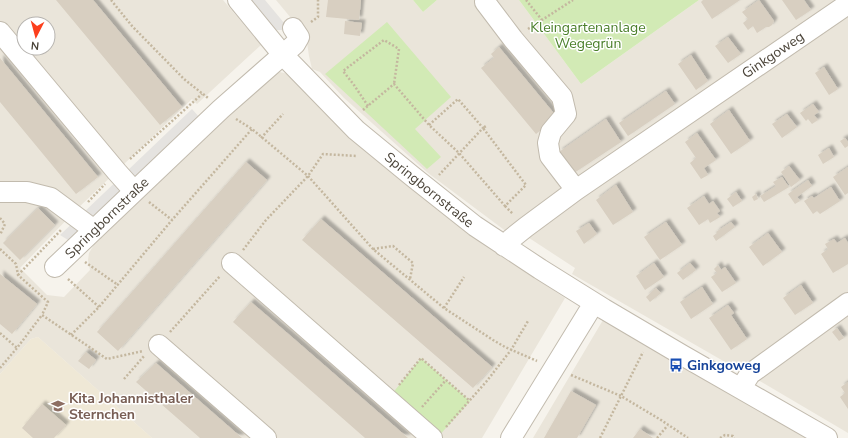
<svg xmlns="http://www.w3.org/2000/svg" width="848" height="438" viewBox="0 0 848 438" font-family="'Nunito Sans',sans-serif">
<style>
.residential{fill:#eae5da;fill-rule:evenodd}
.education{fill:#efe8d6}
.green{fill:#d2eab5}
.parking{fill:#e5e3e0}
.building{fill:#d8cfc1;filter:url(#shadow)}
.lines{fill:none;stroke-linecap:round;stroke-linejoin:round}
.minor-casing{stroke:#c2bbae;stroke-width:22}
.path{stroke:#c4b79f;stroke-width:2.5;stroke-dasharray:2 2;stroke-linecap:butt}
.minor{stroke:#fff;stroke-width:20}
.labels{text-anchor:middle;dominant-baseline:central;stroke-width:3;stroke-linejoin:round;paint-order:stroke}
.park-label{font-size:14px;fill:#4a7f2a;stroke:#fff}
.street-label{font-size:14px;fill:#4b4439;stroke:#fff}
.transit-label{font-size:14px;font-weight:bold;fill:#164399;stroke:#fff;text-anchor:start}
.education-label{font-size:14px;font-weight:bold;fill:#785e54;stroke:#fff;text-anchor:start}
</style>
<defs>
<filter id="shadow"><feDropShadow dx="3.5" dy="-3.5" stdDeviation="1" flood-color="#0004"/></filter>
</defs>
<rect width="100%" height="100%" fill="#f6f3ec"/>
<path class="residential" d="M0 0H223L261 45 197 104 192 99 77 209 20 268 47 295 64 297 90 270 88 260 89 253 95 243 268 79 274 74 280 72 288 74 493 250 565 298 482 438H152L38 337 31 339 0 374ZM24 24H48V48H24Z
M276 0H413L423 12 437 0H519L581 84 699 0H848L507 232 428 173 344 98 320 72 312 69 309 56 306 36Z
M848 10V294L739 370 572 274 575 268 523 234Z
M848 310V433L758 380Z
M603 320 807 438H533Z"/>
<path class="education" d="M38 337 152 438H0V374L31 339Z"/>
<path class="green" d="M413 0H437L423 12Z
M519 0H699L581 84Z
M387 22 451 97 415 129 441 157 427 169 325 74Z
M421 358 470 401 437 438 387 400Z"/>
<path class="parking" d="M250 0H265L290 30H276Z
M192 109 200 118 71 241 68 240 60 235Z"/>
<path class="building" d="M56 0H93L182 107 160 125Z
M328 0H361L359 20 326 17Z
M703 0H740L712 19 701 2Z
M759 0 774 21 772 25 769 27H766L757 33 753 26 748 30 743 23 748 19 742 12Z
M782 0H804L811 10 796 20Z
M345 21 362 23 360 36 344 34Z
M728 37 741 54 728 63 715 46Z
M499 47 557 117 536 134 481 68 494 58 491 54Z
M691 55 708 81 696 90 678 64Z
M0 58 98 177 76 194 0 102Z
M824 67 838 89 829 95 815 73Z
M666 91 675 104 628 136 619 123Z
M813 104 819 112 814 115 818 120 812 124 808 119 806 121 800 113Z
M729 110 750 141 731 154 710 124Z
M787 114 797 127 782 138 772 124Z
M606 119 621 142 574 173 559 152Z
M697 133 716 160 704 168 708 175 701 179 690 163 696 158 685 142Z
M845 138 848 142V146L845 148 840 141Z
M829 148 834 157 823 164 818 155Z
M246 162 267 180 118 351 97 332Z
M789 166 800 180 791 187 781 172Z
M848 167V193L845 195 833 177Z
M782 177 789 187 764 202 760 196 776 186 773 182Z
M808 180 812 186 797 197 800 201 795 204 788 194Z
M616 185 633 212 613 225 596 200Z
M831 187 840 201 820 214 817 211 813 214 804 201 812 196 814 198Z
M736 192 742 201 733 207 727 199Z
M756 194 758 199 754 201 752 197Z
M704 196 709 204 713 201 720 211 717 213 720 217 710 223 708 219 699 225 687 208Z
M38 208 55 225 20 260 3 243Z
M321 219 492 367 473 388 302 240Z
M666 222 682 245 660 260 644 237Z
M731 222 735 227 716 241 713 236 717 233 716 232Z
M589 223 597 234 584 244 576 231Z
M768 233 782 252 763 266 749 247Z
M845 238 848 243V264L833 273 821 254 828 249 825 244 834 239 837 243Z
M654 263 664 277 645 290 636 276Z
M690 263 696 270 683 280 677 273Z
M718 265 721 270 725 267 736 283 722 292 711 277 717 273 714 269Z
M0 274 37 304 12 334 0 324Z
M801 285 813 303 795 315 783 298Z
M702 287 713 304 691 319 680 302Z
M656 288 661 293 650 302 646 297Z
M251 302 293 338 408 438H365L233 322Z
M728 305 734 313 731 315 747 339 731 350 709 318Z
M837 328 844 338 839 341 832 332Z
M86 352 96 360 89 369 78 361Z
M156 363 172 377 242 438H200L136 382Z
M848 382V409L840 397 845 393 841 387Z
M571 391 596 405 577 438H544Z
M42 404 66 425 54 438H33L22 428Z
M640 429 653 438H633Z"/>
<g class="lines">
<g class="minor-casing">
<path id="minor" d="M238 0 283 55 356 130 412 176 475 226 540 269 604 309 682 355 827 438
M485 2 513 39 562 97 566 114 551 132 548 143 550 156 576 190
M0 32 117 172 134 191
M0 192H27L51 198 94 230
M504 246 511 239 526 227 576 190 848 4
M232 263 432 438
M55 267 221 109 295 44 299 37 293 28
M159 345 266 438
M741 388 750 374 848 303
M511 438 594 303"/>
</g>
<path class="path" d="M111 0 132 26 184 79 208 98
M526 0 542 20
M311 22 318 17V0
M528 29 573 0
M368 106 354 85 343 71 384 40 399 49 394 84
M363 110 394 84 429 125 459 153 505 206 526 185 483 128 486 126
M236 119 252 129 308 176 373 249 444 308 493 340 505 347 537 361
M429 125 458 99 483 128 439 175
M261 138 283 114
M130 159 202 94
M88 202 105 184
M149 202 172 220
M505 206 513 214
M0 218 5 224 0 235
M0 249 16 264 18 275 48 302 42 315 107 359 143 351
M373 249 393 246 413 263 410 279
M243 250 266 220 308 176 323 154 357 156
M85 262 118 285
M18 275 62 229
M68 279 99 307
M444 308 464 277
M170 332 220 276
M0 333 17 348
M71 335 99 307 172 220 252 129
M0 368 17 348 42 315
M571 375 621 396 661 420 688 438
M124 379 145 355
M399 385 421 358 470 401
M422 407 446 380
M446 427 486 382 511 350 528 321
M600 438 643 352
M657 438 668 425
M720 438 725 435 733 436 734 438"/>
<use href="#minor" class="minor"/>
</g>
<defs>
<g id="bus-bare" transform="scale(1.08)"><path d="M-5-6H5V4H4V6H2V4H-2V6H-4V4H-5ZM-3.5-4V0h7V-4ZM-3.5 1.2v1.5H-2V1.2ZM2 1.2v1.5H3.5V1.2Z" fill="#1a4fb4" stroke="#fff" stroke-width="2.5" paint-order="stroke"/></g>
<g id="school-bare" transform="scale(1.08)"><path d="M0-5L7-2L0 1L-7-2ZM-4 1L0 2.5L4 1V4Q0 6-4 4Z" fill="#8d6e63" stroke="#fff" stroke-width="2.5" paint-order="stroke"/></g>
</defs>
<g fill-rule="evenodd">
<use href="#bus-bare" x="676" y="365"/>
<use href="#school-bare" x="58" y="406"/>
</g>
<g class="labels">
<g class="park-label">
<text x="588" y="27">Kleingartenanlage<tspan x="588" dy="16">Wegegrün</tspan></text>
</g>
<g class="street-label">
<text transform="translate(773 55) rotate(-34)">Ginkgoweg</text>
<text transform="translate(429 190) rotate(39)">Springbornstraße</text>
<text transform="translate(107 218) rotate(-44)">Springbornstraße</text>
</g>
<g class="transit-label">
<text x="687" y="365">Ginkgoweg</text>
</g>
<g class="education-label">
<text x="69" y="398">Kita Johannisthaler<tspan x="69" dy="16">Sternchen</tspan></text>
</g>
</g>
<g transform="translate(36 36) rotate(186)"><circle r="19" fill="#ffffff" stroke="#b7b4b0"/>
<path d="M0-3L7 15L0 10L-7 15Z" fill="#fc3f1d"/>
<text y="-6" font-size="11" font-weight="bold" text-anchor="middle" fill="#4b4439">N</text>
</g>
</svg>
